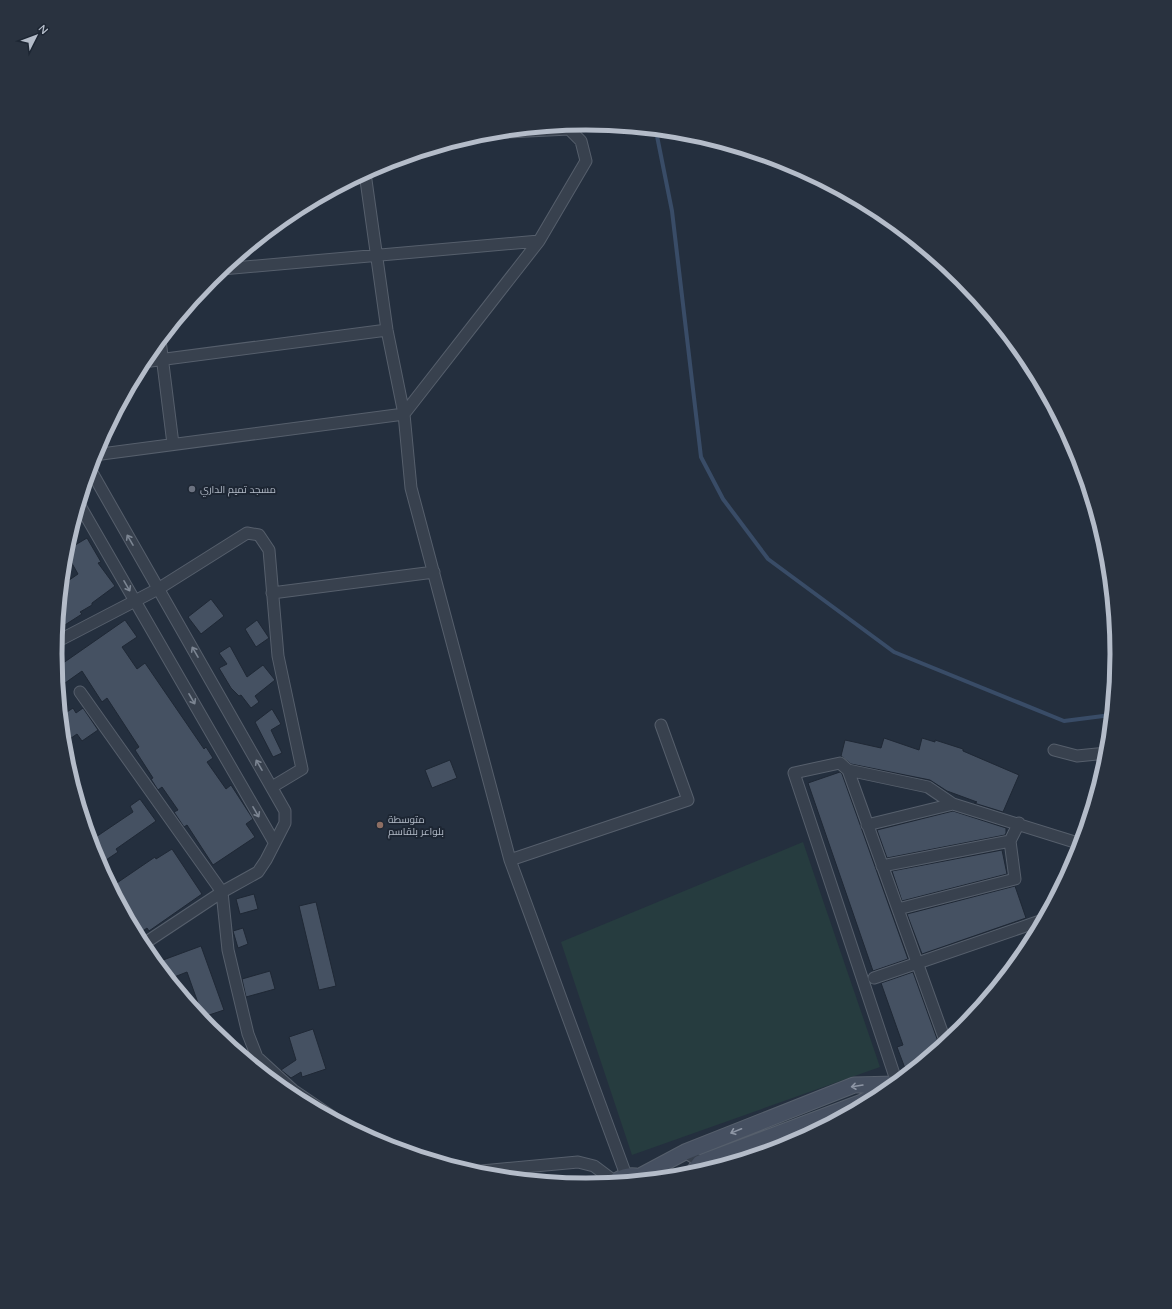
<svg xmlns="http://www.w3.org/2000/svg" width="1172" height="1309" viewBox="0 0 1172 1309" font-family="Quicksand,Cairo,sans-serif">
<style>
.green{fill:#263c3f}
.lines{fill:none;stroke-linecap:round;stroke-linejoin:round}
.stream{stroke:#394c67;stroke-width:4}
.building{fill:#455162;stroke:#1f2835}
.minor-casing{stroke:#565f6c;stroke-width:13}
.secondary-casing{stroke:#565f6c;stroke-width:17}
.minor{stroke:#38414e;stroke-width:11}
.secondary{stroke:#465061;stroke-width:15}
.oneway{stroke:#7c8592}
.oneway2{stroke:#8e96a5}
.worship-dot{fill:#6b7280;stroke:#1d2633;stroke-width:1.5}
.education-dot{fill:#8d6e63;stroke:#1d2633;stroke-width:1.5}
.labels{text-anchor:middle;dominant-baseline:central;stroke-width:4;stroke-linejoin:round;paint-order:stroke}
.poi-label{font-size:10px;fill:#b4bcc9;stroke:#1d2633;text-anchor:start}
.rim{fill:none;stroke:#b4bcc9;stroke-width:5}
</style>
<rect width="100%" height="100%" fill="#242f3e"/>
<path class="green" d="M803 842 880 1067 632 1155 561 942Z"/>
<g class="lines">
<path class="stream" d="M653 130 657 136 672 211 701 457 723 499 768 559 894 652 1064 721 1111 715"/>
</g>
<path class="building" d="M87 538 101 562 98 563 115 586 92 603V605L80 612 82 614 57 630 62 585 78 574 65 551Z
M211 599 224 616 201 634 188 617Z
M125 620 137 637 122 647 137 669 145 663 204 749 206 747 213 758 207 762 226 789 231 785 253 819 246 824 255 837 213 865 187 825 184 827 174 812 178 810 162 787 158 790 151 779 153 778 135 750 139 747 107 698 102 702 82 671 58 688 56 668Z
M257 620 269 638 256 647 245 629Z
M230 646 247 677 263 665 275 680 255 696 259 702 251 708 241 695 239 696 231 688 219 668 227 664 219 653Z
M73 708 76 713 83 708 98 730 82 741 77 734 64 743 62 724 68 719 64 714Z
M272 709 281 724 271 730 282 753 273 757 255 722Z
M884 738 919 750 922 738 935 742V740L963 749V751L1019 775 1003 812 974 803 977 802 947 791 930 780 851 764 841 756 845 740 881 748Z
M450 760 457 778 432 788 425 770Z
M840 772 842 774 908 959 873 971 808 783Z
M140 799 156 821 116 849 118 852 100 864 95 856 90 841 133 812 130 806Z
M953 811 1006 828V833L1005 835 887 858 877 830Z
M172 849 202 894 149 931 147 928 137 935 111 887 155 857 156 859Z
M1002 850 1007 874 902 901 892 871Z
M1015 886 1026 918 922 954 907 914Z
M254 894 258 909 240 914 236 899Z
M316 902 336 986 319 990 299 906Z
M243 928 248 944 238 948 233 931Z
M201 946 224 1010 203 1017 187 972 169 979 155 963Z
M270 971 275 989 246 997 242 979Z
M913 972 940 1047 915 1068 906 1071 897 1047 903 1045 881 983Z
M313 1029 326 1069 302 1077 301 1072 291 1078 281 1070 296 1060 289 1037Z"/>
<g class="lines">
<g class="minor-casing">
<path id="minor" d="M365 173 387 330 404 414 411 488 510 860 626 1175
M222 269 539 241
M160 340 173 444
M143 362 387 330
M94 455 404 414 539 241 586 161 581 141 569 129 487 133
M90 469 285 811V823L266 860 258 872 222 892 142 945
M79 504 274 842
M272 593 434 572
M56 642 158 589 247 533 259 535 269 550 278 656 302 769 272 787
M80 692 222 892 228 950 248 1034 257 1057 293 1090 340 1122
M1054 750 1077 756 1107 753
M848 770 946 1043
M867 825 953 804
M510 860 688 800 661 725
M882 866 1010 841
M898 909 1015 879 1010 841 1019 823
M874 978 1043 920
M897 1083 794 773 840 763 848 770 928 787 953 804 1081 844
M685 1152 711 1169
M471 1172 578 1162 594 1166 614 1181"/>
</g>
<g class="secondary-casing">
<path id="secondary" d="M691 1175 700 1163 862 1102 894 1085
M640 1176 685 1152 854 1085 896 1084
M613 1183C623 1175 635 1173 645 1180"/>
</g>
<use href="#minor" class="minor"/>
<use href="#secondary" class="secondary"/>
</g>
<defs><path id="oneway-shaft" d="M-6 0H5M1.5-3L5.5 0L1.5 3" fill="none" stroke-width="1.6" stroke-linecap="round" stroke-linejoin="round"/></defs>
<g class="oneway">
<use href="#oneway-shaft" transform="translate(130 540) rotate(-120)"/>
<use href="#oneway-shaft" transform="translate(127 586) rotate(60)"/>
<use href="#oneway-shaft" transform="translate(195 652) rotate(-120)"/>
<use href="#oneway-shaft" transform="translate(192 699) rotate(60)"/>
<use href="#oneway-shaft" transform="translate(259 765) rotate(-120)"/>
<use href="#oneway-shaft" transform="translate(256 812) rotate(60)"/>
</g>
<g class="oneway2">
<use href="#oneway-shaft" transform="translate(857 1086) rotate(171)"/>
<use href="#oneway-shaft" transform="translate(736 1131) rotate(158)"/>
</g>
<circle class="worship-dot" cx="192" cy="489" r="4"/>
<circle class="education-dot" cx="380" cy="825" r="4"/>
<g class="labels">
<g class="poi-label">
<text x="200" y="489">مسجد تميم الداري</text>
<text x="388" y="819">متوسطة<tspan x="388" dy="12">بلواعر بلقاسم</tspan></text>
</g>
</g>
<path d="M0 0H1172V1309H0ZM62 654a524 524 0 1 1 1048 0a524 524 0 1 1-1048 0Z" fill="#29323f" fill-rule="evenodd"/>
<path class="rim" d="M62 654a524 524 0 1 1 1048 0a524 524 0 1 1-1048 0Z"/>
<g transform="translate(36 36) rotate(48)" stroke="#1d2633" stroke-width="3" paint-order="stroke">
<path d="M0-3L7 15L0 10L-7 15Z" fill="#b4bcc9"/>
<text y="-6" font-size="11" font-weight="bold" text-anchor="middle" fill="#b4bcc9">N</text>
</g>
</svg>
